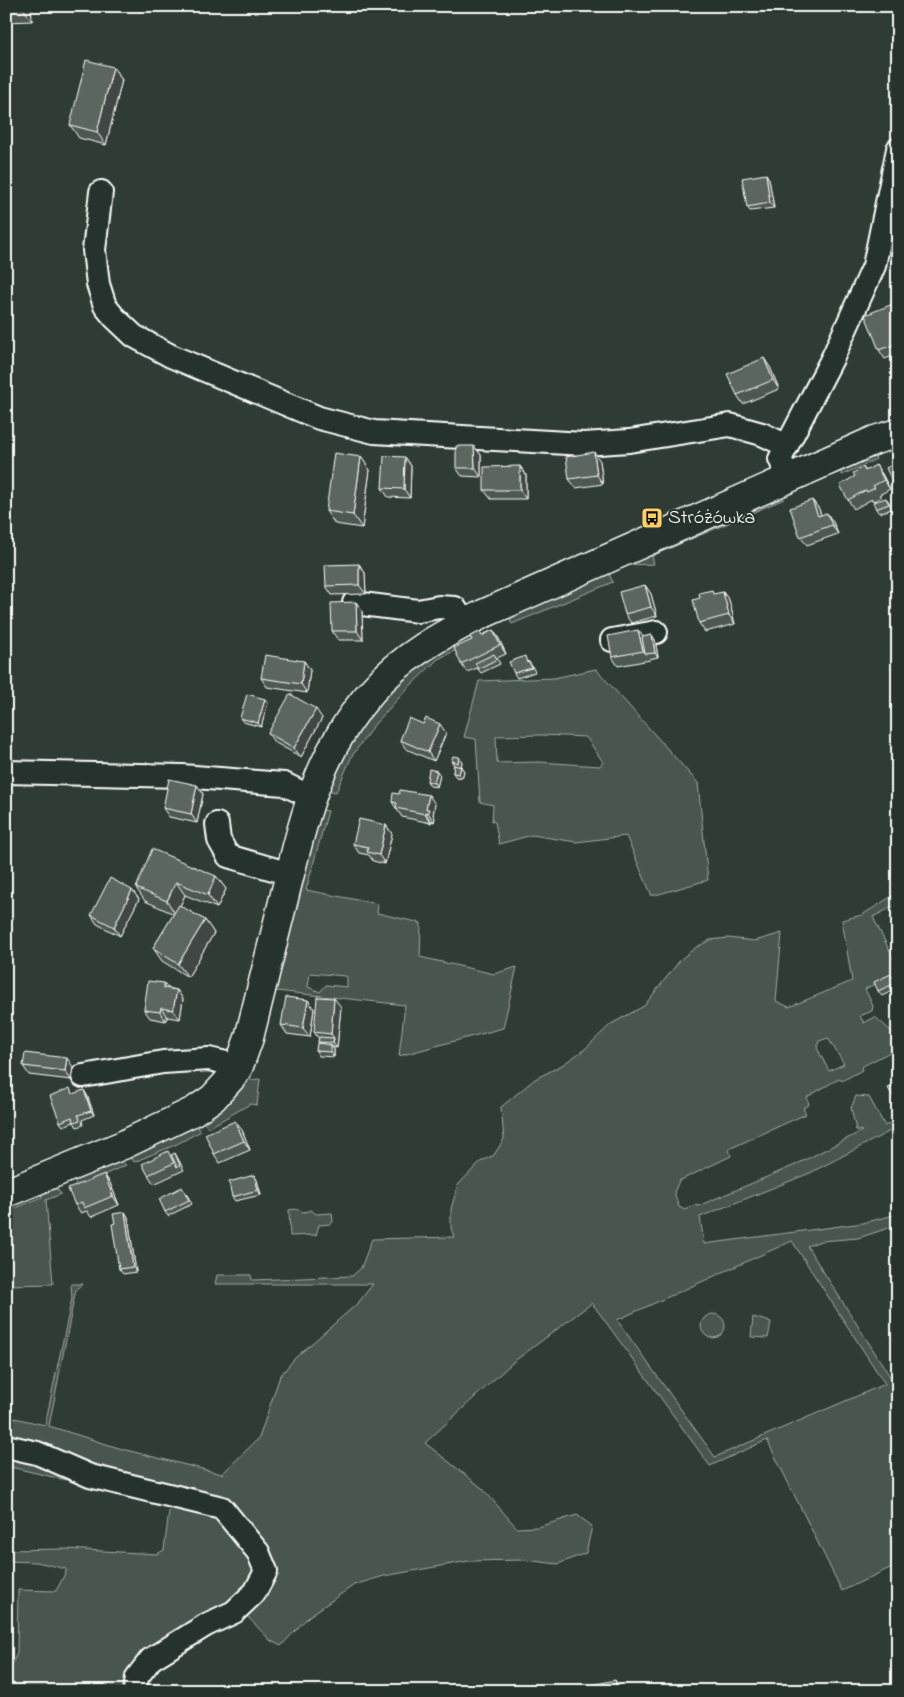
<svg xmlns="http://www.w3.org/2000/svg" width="904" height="1697" viewBox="0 0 904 1697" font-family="'Indie Flower',sans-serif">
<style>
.green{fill:#4a544f;stroke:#a4aaa7;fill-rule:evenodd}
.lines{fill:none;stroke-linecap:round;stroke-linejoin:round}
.minor-casing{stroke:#fff;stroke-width:26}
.major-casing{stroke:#fff;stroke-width:31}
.minor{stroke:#26332d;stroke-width:22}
.major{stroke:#26332d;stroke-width:28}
.wall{fill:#4e5853;stroke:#fff}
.shaded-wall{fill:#404744;stroke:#fff}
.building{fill:#5b6661;stroke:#fff}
.labels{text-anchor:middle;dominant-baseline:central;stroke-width:4;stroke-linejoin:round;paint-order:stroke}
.poi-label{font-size:20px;fill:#fff;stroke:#26332d;text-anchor:start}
</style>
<rect width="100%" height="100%" fill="#2f3b35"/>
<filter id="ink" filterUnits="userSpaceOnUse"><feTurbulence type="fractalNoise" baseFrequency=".02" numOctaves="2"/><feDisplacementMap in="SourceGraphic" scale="10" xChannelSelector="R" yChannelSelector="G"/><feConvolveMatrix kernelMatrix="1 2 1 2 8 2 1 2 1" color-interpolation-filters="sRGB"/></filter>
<g filter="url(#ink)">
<path class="green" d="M873 454 876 459 842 475 840 470Z
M781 496 784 499 652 556 654 564 626 565Z
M608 572 613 582 512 624 510 621 514 614Z
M479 630 483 637 438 659 408 688 374 725 352 756 336 792 330 791 327 787 329 778 374 707 420 661Z
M596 669 698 783 708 880 652 896 626 836 576 842 532 835 499 844 495 822 492 821 493 805 480 802 476 739 464 737 479 681 554 678ZM541 735 586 737 603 762 600 766 539 762 497 763 496 736Z
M322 810 328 811 306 890 378 904 377 913 421 923 420 957 494 974 517 967 503 1028 399 1056 405 1005 276 991 255 1063 249 1062 317 812ZM310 973 345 976 347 977V987L326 985 320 992 308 987Z
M897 893 898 904 873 917 898 968V972L865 989 873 1006 872 1011 860 1016 864 1023 875 1017 898 1037V1048L861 1067 862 1070 842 1081 840 1079 835 1081 807 1097 809 1105 803 1108 806 1114 729 1149 731 1156 679 1181 674 1192 679 1207 685 1210 694 1205 698 1206 793 1166 862 1131 856 1130 851 1108 856 1096 869 1097 885 1126 898 1119V1127L810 1173 700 1217 704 1244 863 1223 898 1214V1225L858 1238 821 1241 807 1246 893 1381 898 1379V1469L891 1472 898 1487V1564L842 1591 767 1440 710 1466 592 1303 512 1363 425 1443 482 1488 517 1528 538 1527 577 1515 592 1526 586 1553 558 1564 525 1560 469 1561 384 1576 354 1585 308 1617 281 1646 271 1641 242 1611 227 1608 131 1691H6V1671L10 1669 17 1653 18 1590 56 1591 66 1572V1569L37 1562 6 1561V1550L66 1549 157 1554 164 1550 170 1504 6 1466V1416L45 1425 72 1298 71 1284H83L76 1289 49 1426 122 1449 222 1474 259 1438 280 1376 295 1358 358 1303 373 1284H215L217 1275H251L252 1280 352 1276 361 1268 372 1239 454 1237 451 1228V1209L458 1185 480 1162 494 1155 504 1139 501 1107 535 1079 562 1065 585 1049 611 1024 644 1006 681 959 695 948 710 940 728 938 755 941 782 933 776 1001 789 1007 852 981 842 920 862 915ZM828 1038 844 1064 829 1071 817 1048 819 1041ZM792 1241 885 1384 715 1457 617 1320Z
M253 1070 250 1080 260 1079 257 1105 250 1104 208 1128 201 1118 247 1071Z
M194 1123 201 1131 175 1145 134 1162 131 1158 132 1151Z
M119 1158 126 1165 77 1187 74 1181 76 1176Z
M53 1184 61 1194 46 1200 53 1284 6 1285V1212L42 1197 40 1189Z
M295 1209 304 1212 311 1210 316 1214 332 1213 333 1222 330 1224 319 1225 316 1235 290 1236 289 1210Z
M701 1326a12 12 0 1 1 24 0a12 12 0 1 1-24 0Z
M753 1317 771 1322 768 1338 751 1337Z"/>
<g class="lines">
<g class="minor-casing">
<path id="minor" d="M101 192 94 250 98 284 105 306 114 317 134 336 171 356 319 418 374 432 584 444 629 441 730 425 762 434 787 446
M789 478 780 459 833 357 874 266 898 149
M354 603 418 611 439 607 455 608 465 623
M612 640 656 632
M6 772 182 776 284 784 311 797
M217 824 219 840 228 856 290 874
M83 1076 163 1062 209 1059 239 1066
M6 1446 37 1453 90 1476 222 1508 258 1552 266 1571 255 1592 234 1612 206 1625 151 1659 137 1677 135 1691"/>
</g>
<g class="major-casing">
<path id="major" d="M6 1193 123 1145 194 1111 213 1098 233 1076 239 1066 249 1038C261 990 273 942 285 894 304 818 318 752 372 691 402 656 443 634 483 614L875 440 898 433"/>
</g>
<use href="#minor" class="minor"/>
<use href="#major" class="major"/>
</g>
<path class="wall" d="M6 6H31L32 21 6 22Z
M113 67 122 80 106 145 79 138 70 125Z
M766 174 769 179 774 208 750 211 747 207Z
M898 311V354L885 359 879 350Z
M770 367 779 389 743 404 737 395Z
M474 446 481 455V477L462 476 456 468Z
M361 457 370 470 362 528 335 524 326 511Z
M405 457 411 466 410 498 388 497 382 488Z
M600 461 603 484 576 488 569 479Z
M876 465 882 474 890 489 879 495 881 497 873 501 872 499 854 509 848 500 855 476 863 467 866 471Z
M520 466 526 475V499H491L484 490Z
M886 498 889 502 892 509 879 513 876 509Z
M812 500 819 509 821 515 833 522 838 534 807 545 800 537Z
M359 564 365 573 366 594 332 595 326 586Z
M645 585 651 594 657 616 631 623 625 614Z
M715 594 729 600 735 624 705 632 699 623Z
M356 602 362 611 363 640H338L332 631Z
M493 630 499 639 506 654 497 658 500 664 481 673 477 668 467 672 461 664 472 640 480 632 482 635Z
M652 635 655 640 658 657 649 659 650 660 618 666 612 657 643 637Z
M304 661 310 670 307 693 267 687 261 678Z
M528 661 532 666 535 672 517 678 514 673Z
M265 699 268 703 261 727 243 722 240 718Z
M322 718 301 757 274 742 268 733Z
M423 724 446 733 434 761 406 749 400 740Z
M459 757 462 762 461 767 464 771 462 778 456 777 453 773 454 765 451 761Z
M440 775 437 787 430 786 427 781Z
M197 785 203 794 197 823 169 817 163 808Z
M392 802 435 804 433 815 435 818 434 822 431 821V823L402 817Z
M386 825 392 834 385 864 373 861 369 855 359 853 353 844Z
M216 876 226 889 217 908 185 895 180 906 205 920 214 933 188 977 162 961 153 948 174 914 145 901 136 888Z
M132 890 139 899 120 936 97 924 91 915Z
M894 978 898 985V988L882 996 878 991Z
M164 983 168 988 177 990 183 999 180 1019 167 1017 166 1021 150 1018 144 1010Z
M308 1000 314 1009 310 1037 287 1034 281 1025Z
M341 1007 337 1048 333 1047 334 1049V1057L319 1056 316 1051 320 1043 318 1042 319 1039 314 1032Z
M23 1066 73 1067 71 1080 29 1075Z
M74 1094 87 1095 94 1115 82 1120 83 1125 77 1127 74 1122 63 1126 60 1122Z
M242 1130 250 1150 220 1163 214 1154Z
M175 1153 184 1170 154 1184 148 1175Z
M104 1174 110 1183 119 1205 91 1217 87 1211 81 1213 75 1205Z
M254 1175 257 1180 261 1195 235 1201 232 1197Z
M185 1191 192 1204 168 1216 165 1212Z
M125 1212 128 1217 136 1272 123 1274 119 1269 115 1223Z"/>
<path class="shaded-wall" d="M23 6H31L32 21 23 8Z
M113 67 122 80 106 145 97 132Z
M766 174 769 179 774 208 770 203Z
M893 304 898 311V316Z
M764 358 770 367 779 389 773 380Z
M474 446 481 455V477L475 468Z
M594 452 600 461 603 484 597 475Z
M361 457 370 470 362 528 353 515Z
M405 457 411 466 410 498 404 489Z
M876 465 882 474 890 489 884 480Z
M520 466 526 475V499L520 490Z
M812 500 819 509 824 525 818 516Z
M827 513 833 522 838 534 832 525Z
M359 564 365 573 366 594 359 585Z
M645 585 651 594 657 616 651 607Z
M723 592 729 600 735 624 729 615Z
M356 602 362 611 363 640 357 631Z
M493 630 499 639 506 654 500 645Z
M638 630 645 639 646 654 643 651Z
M652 635 655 640 658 657 655 653Z
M304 661 310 670 307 693 301 684Z
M265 699 268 703 261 727 258 723Z
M316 709 322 718 301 757 294 748Z
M440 724 446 733 434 761 428 752Z
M459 757 462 762 461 767 464 771 462 778 459 774 461 767 458 763Z
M437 771 440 775 437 787 434 783Z
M197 785 203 794 197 823 191 814Z
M429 795 435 804 433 815 435 818 434 822 426 809Z
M425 812 431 821V823L425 814Z
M386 825 392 834 385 864 379 855Z
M216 876 226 889 217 908 208 895Z
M176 882 185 895 176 915 167 901Z
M132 890 139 899 120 936 114 927Z
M205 920 214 933 188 977 178 964Z
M177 990 183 999 180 1019 173 1010Z
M334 998 341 1007 337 1048 333 1043 334 1038 331 1034Z
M308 1000 314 1009 310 1037 303 1028Z
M161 1008 167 1017 166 1021 160 1012Z
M331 1045 334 1049V1057L331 1052Z
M67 1058 73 1067 71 1080 65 1071Z
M84 1090 87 1095 94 1115 91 1111Z
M235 1121 242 1130 250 1150 244 1141Z
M104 1174 110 1183 119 1205 113 1196Z
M254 1175 257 1180 261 1195 258 1190Z
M125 1212 128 1217 136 1272 133 1267Z
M6 1606 8 1609 6 1631Z
M615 1680 621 1689 622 1691H618Z"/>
<path class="building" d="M6 6H23V8H6Z
M86 60 113 67 97 132 70 125Z
M766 174 770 203 747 207 742 178Z
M893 304 898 316V343L879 350 865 315Z
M764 358 773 380 737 395 727 374Z
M456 446H474L475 468H456Z
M594 452 597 475 569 479 566 457Z
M334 453 361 457 353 515 326 511Z
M384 456 405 457 404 489 382 488Z
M898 462V494L886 468Z
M876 465 884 480 873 486 875 488 867 492 866 490 848 500 840 485 855 476 853 473 863 467 865 471Z
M520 466V490H484V467Z
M886 498 889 504 876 509 873 502Z
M812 500 818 516 827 513 832 525 800 537 790 508Z
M359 564V585L326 586 325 565Z
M645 585 651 607 625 614 619 592Z
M712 590 713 594 723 592 729 615 699 623 693 600 700 598 699 593Z
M356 602 357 631H332L331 603Z
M493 630 500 645 461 664 454 648 472 640 470 636 480 632 482 636Z
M638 630 643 651 612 657 608 636Z
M652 635 655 653 645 654 642 637Z
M494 654 497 659 478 669 475 663Z
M265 655 304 661 301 684 261 678Z
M525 656 527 663 529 662 532 668 514 673 509 662Z
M247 694 265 699 258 723 240 718Z
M290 694 316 709 294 748 268 733Z
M409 718 423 724 426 718 440 724 428 752 400 740Z
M453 756 459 757 458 763 451 761Z
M454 765 461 767 459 774 453 773Z
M429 769 437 771 434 783 427 781Z
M169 779 197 785 191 814 163 808Z
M400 790 429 795 426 809H429L428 813 425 812V814L396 808 397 803 392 802 393 793 399 794Z
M359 819 386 825 379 855 367 852 368 847 353 844Z
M152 849 216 876 208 895 176 882 167 901 136 888Z
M110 878 132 890 114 927 91 915Z
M179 905 205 920 178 964 153 948Z
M898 905V912L895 906Z
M891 974 896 983 878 991 874 982Z
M148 981 164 983V988L177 990 173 1010 161 1008 160 1012 144 1010Z
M898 991V1002L893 993Z
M286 997 308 1000 303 1028 281 1025Z
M317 997 334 998 331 1034 314 1032Z
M319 1037 334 1038 333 1043 318 1042Z
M317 1043 331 1045V1052L316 1051Z
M25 1053 67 1058 65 1071 23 1066Z
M898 1057V1070L892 1060Z
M898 1084V1105L888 1088Z
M70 1088 72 1094 84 1090 91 1111 78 1115 80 1120 74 1122 72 1117 60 1122 50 1096Z
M235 1121 244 1141 214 1154 205 1134Z
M168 1151 174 1163 148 1175 142 1164Z
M175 1153 180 1165 177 1167 171 1155Z
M104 1174 113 1196 84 1208 82 1202 75 1205 68 1189Z
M254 1175 258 1190 232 1197 229 1182Z
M182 1187 189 1200 165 1212 159 1199Z
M125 1212 133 1267 119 1269 112 1224 115 1223 113 1214Z
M615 1680 618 1691H593L592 1685Z"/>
</g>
<defs>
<g id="bus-square" transform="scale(1.125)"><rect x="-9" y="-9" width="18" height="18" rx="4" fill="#ffd166" stroke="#26332d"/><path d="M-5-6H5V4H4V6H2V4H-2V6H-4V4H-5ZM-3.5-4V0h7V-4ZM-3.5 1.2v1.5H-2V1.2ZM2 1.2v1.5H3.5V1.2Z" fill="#111"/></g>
</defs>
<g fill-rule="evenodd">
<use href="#bus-square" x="652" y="518"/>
</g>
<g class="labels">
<g class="poi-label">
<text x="668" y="518">Stróżówka</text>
</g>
</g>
<rect width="904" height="1697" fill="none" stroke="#26332d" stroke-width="25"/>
<rect x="12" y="12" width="879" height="1672" fill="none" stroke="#fff" stroke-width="2" filter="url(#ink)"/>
</svg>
